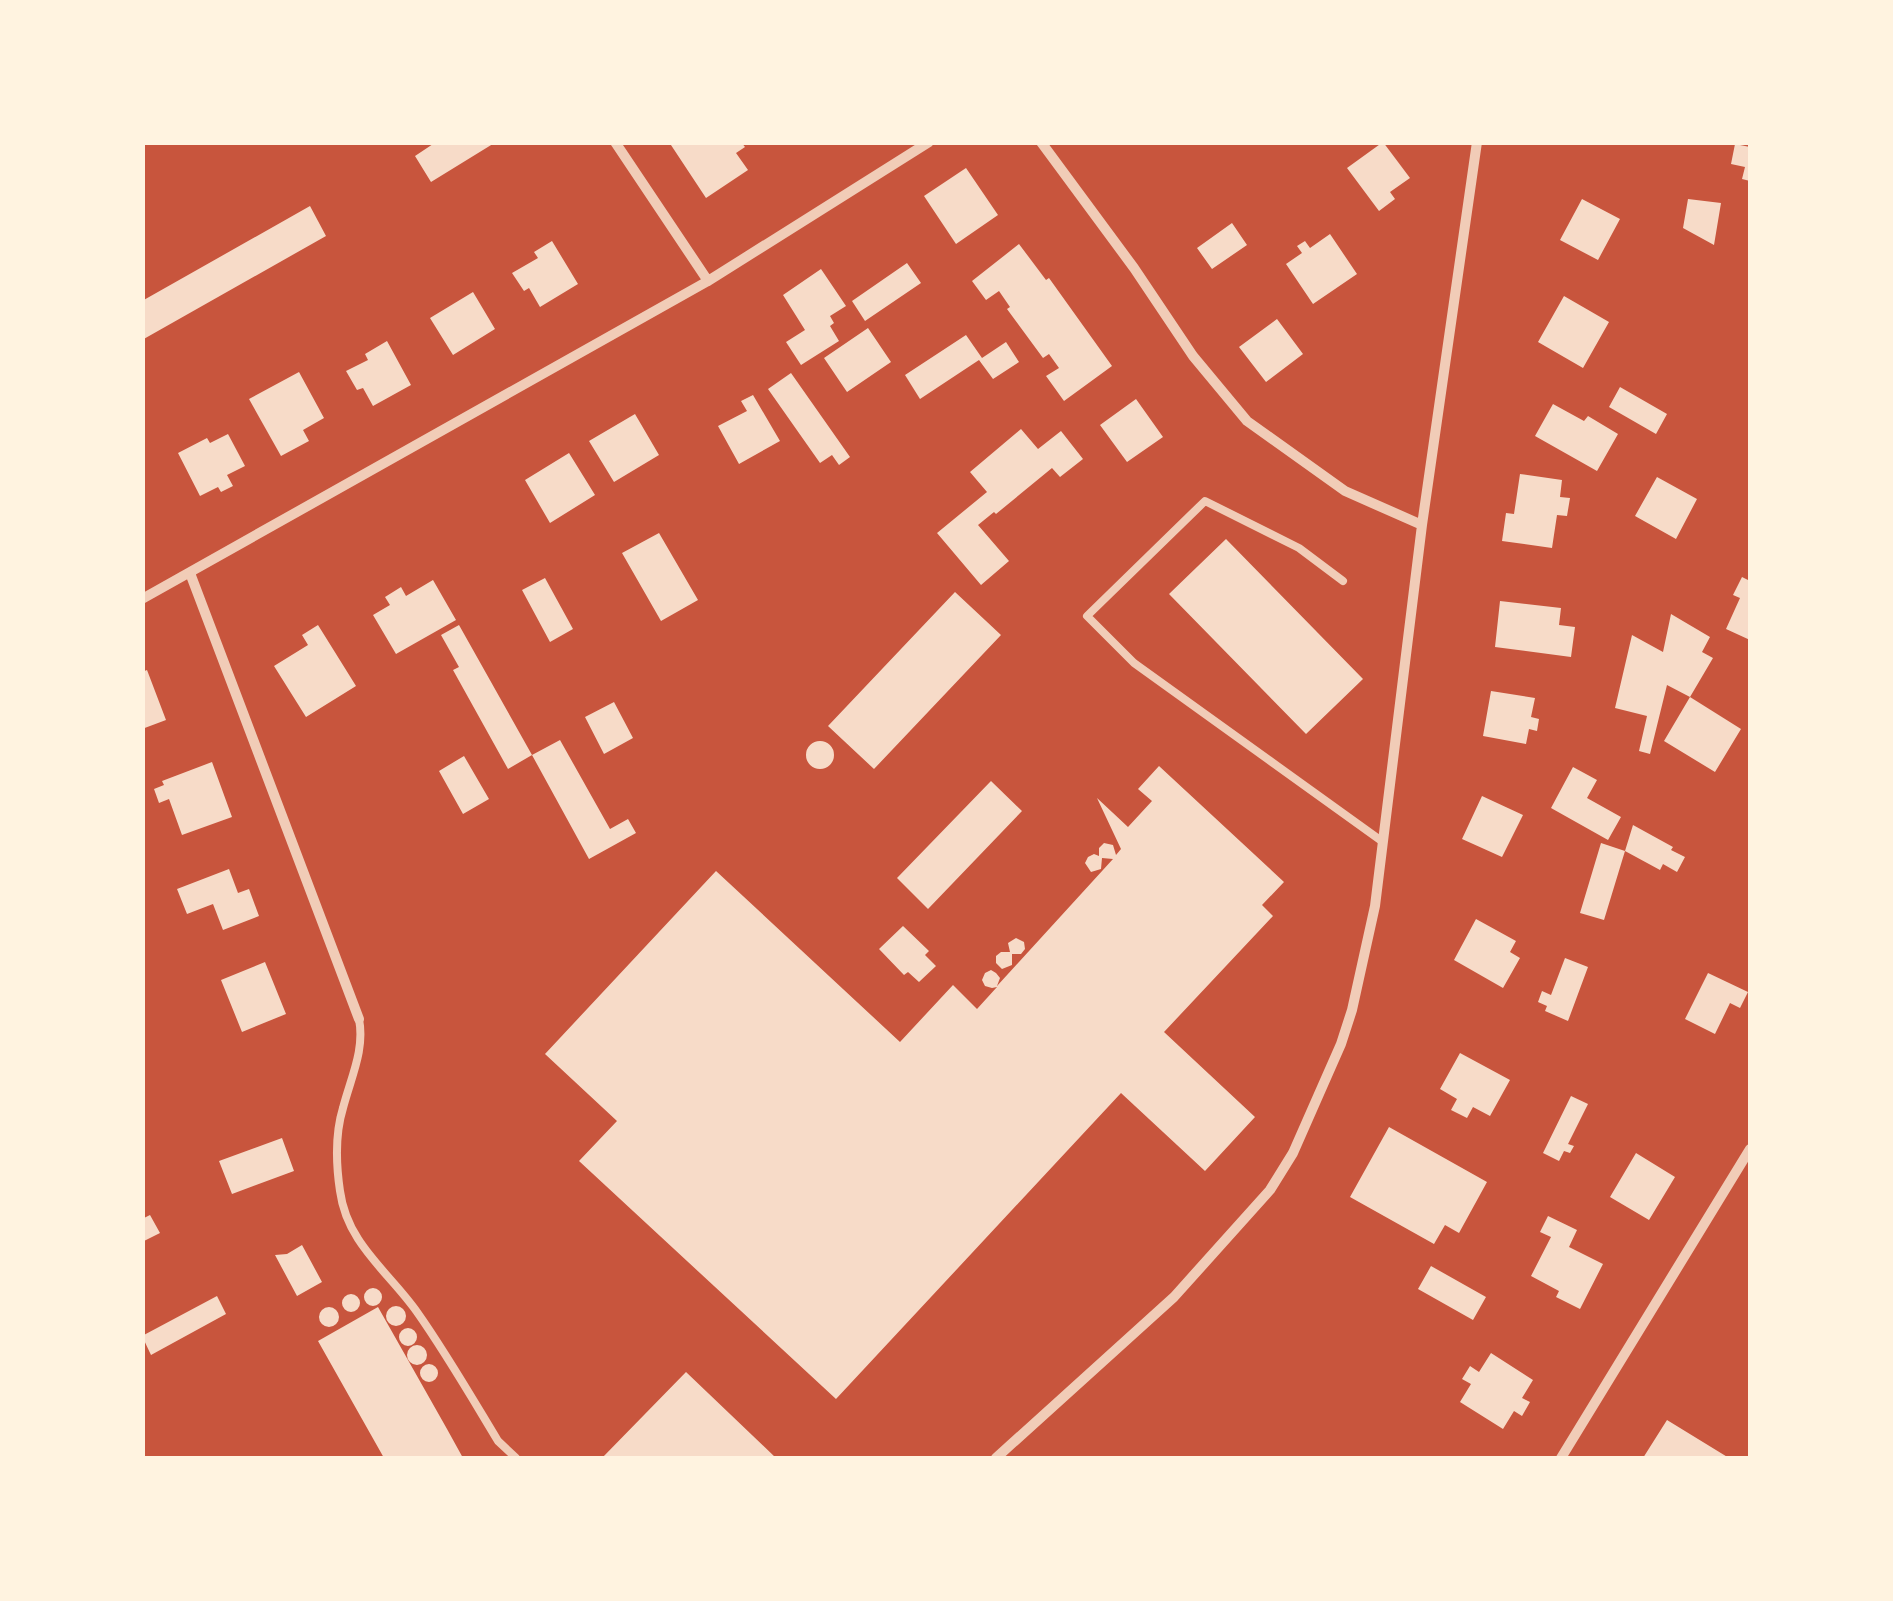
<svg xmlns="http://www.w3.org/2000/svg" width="1893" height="1601" viewBox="0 0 1893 1601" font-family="'Noto Sans',sans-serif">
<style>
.building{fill:#f7dbc8}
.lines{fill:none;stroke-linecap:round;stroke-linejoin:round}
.service{stroke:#f1ccb7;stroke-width:8}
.minor{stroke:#f1ccb7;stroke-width:10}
</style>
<rect width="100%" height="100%" fill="#c8553d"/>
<path class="building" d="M436 142H496L431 182 415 156Z
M669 142H741L745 147 736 153 748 170 706 198Z
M1383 142 1410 178 1390 192 1395 199 1379 211 1347 168Z
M1735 144 1750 147V181L1742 179 1745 167 1731 164Z
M966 168 998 215 956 244 924 196Z
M1582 199 1620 219 1598 260 1560 240Z
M1688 199 1721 203 1714 245 1683 228Z
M310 206 326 236 142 340V301Z
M1232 223 1247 245 1212 269 1197 248Z
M1330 234 1357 274 1313 304 1286 264 1302 253 1297 246 1305 241 1310 248Z
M552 241 578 284 540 307 529 288 524 291 512 273 538 258 534 252Z
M1019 244 1046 280 1049 278 1112 366 1064 401 1046 376 1059 368 1049 354 1043 358 1007 309 1010 307 999 291 986 300 972 281Z
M907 263 921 283 865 321 852 301Z
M821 269 846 306 830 316 834 323 830 326 839 341 801 365 786 342 805 330 783 295Z
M473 292 495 329 453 355 430 318Z
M1564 296 1609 322 1583 368 1538 342Z
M1277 319 1303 354 1266 382 1239 347Z
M868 328 891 362 847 392 824 358Z
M966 335 982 358 1006 342 1019 362 993 379 979 360 920 399 905 375Z
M387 341 411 385 373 406 363 388 357 390 346 371 368 360 365 354Z
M299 372 324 418 303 430 309 441 281 456 249 399Z
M791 373 850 457 839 465 832 455 820 463 768 389Z
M1620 387 1667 414 1656 434 1609 407Z
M753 395 780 441 739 464 718 426 747 411 741 401Z
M1136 399 1163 437 1127 462 1100 425Z
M1553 404 1584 421 1588 416 1618 434 1597 471 1535 436Z
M635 414 659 455 614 482 589 441Z
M1021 429 1038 449 1061 431 1083 459 1060 477 1052 468 996 514 994 512 978 525 1009 561 981 585 937 533 987 492 970 472Z
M228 434 245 466 227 475 233 486 221 492 218 487 200 496 178 453 207 438 210 443Z
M569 453 595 495 550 523 525 480Z
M1520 474 1562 480 1560 497 1570 498 1567 516 1557 515 1552 548 1502 541 1506 513 1514 514Z
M1657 477 1697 499 1676 539 1635 516Z
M659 533 698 600 661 621 622 553Z
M1226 539 1363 679 1306 734 1169 594Z
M1742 577 1750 581V640L1726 629 1740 598 1733 595Z
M545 578 573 629 550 642 522 590Z
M433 580 456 620 396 654 373 615 390 605 385 597 401 587 406 596Z
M955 592 1001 635 874 769 828 726Z
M1500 601 1561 608 1559 625 1575 627 1571 657 1495 647Z
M1671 614 1710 637 1702 652 1713 658 1690 697 1667 685 1650 754 1639 751 1647 716 1615 708 1632 635 1663 652Z
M318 625 356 686 306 717 274 666 308 645 302 635Z
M459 625 532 755 508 769 453 670 459 667 441 635Z
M147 670 166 720 142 729V672Z
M1491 691 1535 698 1531 717 1539 719 1537 731 1529 729 1526 744 1483 736Z
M1690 697 1741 729 1715 772 1664 741Z
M614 702 633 738 604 754 585 717Z
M560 740 610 829 628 819 636 833 589 859 532 755Z
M806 755a14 14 0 1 1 28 0a14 14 0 1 1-28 0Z
M464 756 489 799 463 814 439 771Z
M212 762 232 817 182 835 169 799 159 803 154 789 164 785 162 781Z
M1159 766 1284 882 1262 905 1273 916 1164 1032 1255 1117 1205 1171 1121 1093 836 1399 579 1161 617 1121 545 1054 716 871 900 1042 953 985 977 1009 997 987 992 988 985 986 982 980 985 973 991 970 996 973 1000 978 997 986 1113 859 1102 858 1101 869 1091 872 1085 863 1088 857 1094 854 1099 856V848L1104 843 1113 845 1116 855 1121 849 1097 798 1128 827 1152 801 1138 789Z
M1573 767 1597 780 1587 798 1621 817 1608 840 1551 808Z
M991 781 1022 811 928 909 897 878Z
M1482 796 1523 815 1502 857 1462 839Z
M1633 825 1673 847 1671 850 1685 857 1677 872 1663 864 1660 870 1625 851Z
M1601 843 1625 851 1604 920 1580 913Z
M229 869 238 893 249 889 259 916 223 930 213 904 187 914 177 889Z
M1476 919 1516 941 1510 952 1520 958 1503 988 1454 960Z
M903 926 929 951 925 955 936 966 919 982 908 972 904 975 879 949Z
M1016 938 1024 942 1025 949 1021 954H1012V965L1002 969 996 963V956L1001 952H1010L1008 943Z
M1565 958 1588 967 1568 1021 1545 1011 1547 1006 1538 1002 1542 991 1551 995Z
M265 962 286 1014 242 1032 221 980Z
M1708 973 1748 992 1740 1008 1730 1003 1715 1034 1685 1019Z
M1460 1053 1510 1080 1490 1116 1473 1107 1467 1118 1451 1110 1457 1099 1440 1089Z
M1571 1096 1588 1104 1568 1144 1574 1146 1570 1153 1564 1151 1559 1161 1543 1153Z
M1389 1127 1487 1182 1459 1233 1445 1225 1434 1244 1350 1197Z
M282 1138 294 1171 232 1194 219 1161Z
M1636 1153 1675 1177 1649 1220 1610 1197Z
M150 1215 160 1233 142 1242V1219Z
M1548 1216 1577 1230 1569 1247 1603 1264 1580 1309 1556 1297 1559 1291 1531 1276 1551 1237 1540 1232Z
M302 1245 322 1282 297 1296 275 1255 287 1254Z
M1431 1266 1486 1297 1473 1320 1418 1289Z
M364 1297a9 9 0 1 1 18 0a9 9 0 1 1-18 0Z
M342 1303a9 9 0 1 1 18 0a9 9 0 1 1-18 0Z
M217 1296 226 1314 151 1355 142 1336Z
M386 1316a10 10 0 1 1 20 0a10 10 0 1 1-20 0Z
M378 1307 447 1429 463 1458H384L318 1341Z
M319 1317a10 10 0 1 1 20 0a10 10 0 1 1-20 0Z
M399 1337a9 9 0 1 1 18 0a9 9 0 1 1-18 0Z
M407 1355a10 10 0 1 1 20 0a10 10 0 1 1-20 0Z
M1491 1353 1533 1380 1522 1398 1530 1402 1522 1416 1514 1411 1503 1429 1460 1402 1471 1384 1462 1379 1470 1366 1479 1372Z
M420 1373a9 9 0 1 1 18 0a9 9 0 1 1-18 0Z
M686 1372 776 1458H602Z
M1667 1420 1729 1458H1643Z"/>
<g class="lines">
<path class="service" d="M1343 581 1299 548 1205 501 1087 616 1134 663 1383 842
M359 1019C365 1050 351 1077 343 1108 335 1134 336 1164 340 1191 347 1244 389 1272 417 1312 446 1353 472 1398 498 1441L516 1458"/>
<path class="minor" d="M615 142 708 281
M1041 142 1134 268 1193 356 1247 421 1345 491 1422 525
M190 573 359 1019
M142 599 708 281 929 142
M996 1458 1174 1297 1270 1190 1293 1153 1341 1044 1352 1010 1375 906 1422 525 1477 142
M1561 1458 1750 1149"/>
</g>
<rect width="1893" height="1601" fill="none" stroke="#fff3e0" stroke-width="290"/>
</svg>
